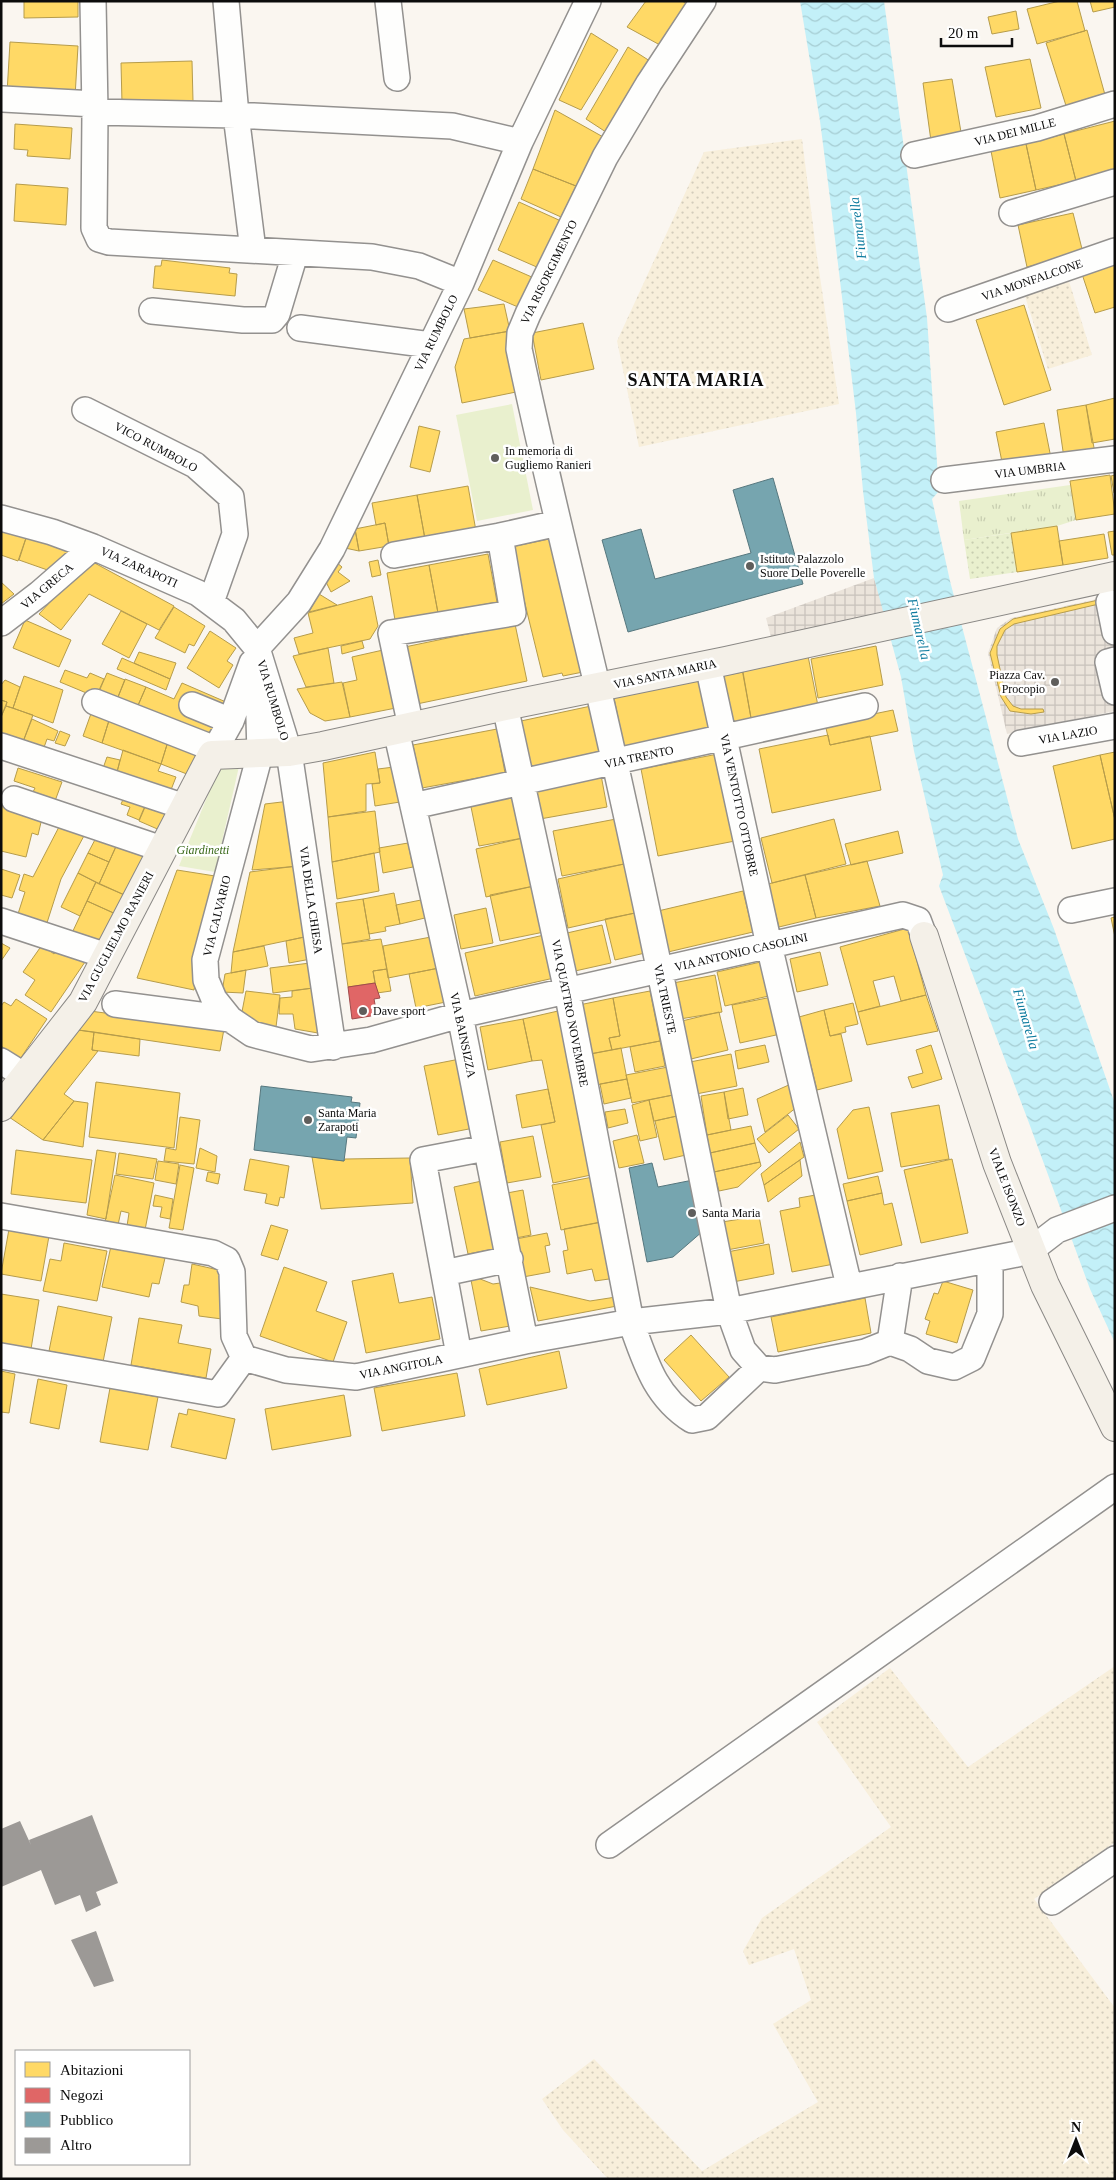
<svg xmlns="http://www.w3.org/2000/svg" width="1116" height="2180" viewBox="0 0 1116 2180" font-family="'Times New Roman',serif">
<style>
.farmland{fill:url(#farmland-dots)}
.grass{fill:url(#grass-tufts)}
.park{fill:#e9f0ce}
.garden{fill:url(#garden-dots)}
.plaza{fill:url(#plaza-grid)}
.water{fill:url(#water-waves)}
.homes{fill:#ffd966;stroke:#b69c4b}
.shops{fill:#e06666;stroke:#a04b4b}
.public{fill:#76a5af;stroke:#56777e}
.building{fill:#9c9996}
.lines{fill:none;stroke-linecap:round;stroke-linejoin:round}
.street-casing{stroke:#93918f;stroke-width:28}
.secondary-casing{stroke:#8a8885;stroke-width:30}
.street{stroke:#fefefd;stroke-width:25}
.secondary{stroke:#f4f0e8;stroke-width:28}
.poi-dot{fill:#5f5e5c;stroke:#fff;stroke-width:2}
.labels{text-anchor:middle;dominant-baseline:central;stroke-width:5;stroke-linejoin:round;paint-order:stroke}
.street-label{font-size:12px;fill:#0c0c0c;stroke:#fff}
.poi-label{font-size:12px;fill:#0c0c0c;stroke:#fff;text-anchor:start}
.park-label{font-size:12px;font-style:italic;fill:#386818;stroke:#fff}
.water-label{font-size:14px;font-style:italic;fill:#0d7b9f;stroke:#fff}
.district-label{font-size:18px;font-weight:bold;letter-spacing:1px;fill:#0c0c0c;stroke:#fff}
</style>
<defs>
<pattern id="farmland-dots" width="8" height="8" patternUnits="userSpaceOnUse" patternTransform="scale(1.25)"><rect width="8" height="8" fill="#f8efdb"/><path d="M2 2h.1M6 6h.1" fill="none" stroke="#d3ccbb" stroke-width="1.8" stroke-linecap="round"/></pattern>
<pattern id="grass-tufts" width="24" height="20" patternUnits="userSpaceOnUse" patternTransform="scale(1.25)"><rect width="24" height="20" fill="#e9f0ce"/><path d="M3 7l-1-3M5 7V3M7 7l1-3M15 17l-1-3M17 17v-4M19 17l1-3" fill="none" stroke="#c7cdb0"/></pattern>
<pattern id="garden-dots" width="8" height="8" patternUnits="userSpaceOnUse" patternTransform="scale(1.25)"><rect width="8" height="8" fill="#e9f0ce"/><path d="M2 2h.1M6 6h.1" fill="none" stroke="#c7cdb0" stroke-width="1.8" stroke-linecap="round"/></pattern>
<pattern id="plaza-grid" width="8" height="8" patternUnits="userSpaceOnUse" patternTransform="scale(1.25)"><rect width="8" height="8" fill="#ebe4db"/><path d="M0 4h8M4 0v8" fill="none" stroke="#c8c2bb"/></pattern>
<pattern id="water-waves" width="16" height="10" patternUnits="userSpaceOnUse" patternTransform="scale(1.25)"><rect width="16" height="10" fill="#c3f0f8"/><path d="M0 5q4-4 8 0t8 0" fill="none" stroke="#a6cdd3"/></pattern>
</defs>
<rect width="100%" height="100%" fill="#faf6f0"/>
<path class="farmland" d="M802 139 817 257 839 404 639 447 617 341 704 152Z
M1067 275 1092 355 1048 369 1023 290Z
M1115 1666V1842L1034 1899 1115 2008V2179H608L563 2130 542 2099 594 2059 702 2171 818 2102 773 2024 811 2000 794 1949 749 1965 743 1951 762 1918 891 1827 817 1722 890 1668 968 1767Z"/>
<path class="grass" d="M1070 485 1076 520 1057 526 964 540 959 501Z"/>
<path class="park" d="M512 404 533 510 477 521 456 415Z
M223 758 240 762 215 872 179 866Z"/>
<path class="garden" d="M1011 533 1017 572 970 579 964 540Z"/>
<path class="plaza" d="M874 578 885 614 771 637 766 618Z
M1115 595V711L1007 734 988 653 997 628 1011 618Z"/>
<path class="water" d="M800 1H884L927 318 939 491 932 499 950 581 1018 839 1054 929 1115 1104V1343L1090 1289 1029 1123 939 886 943 875 914 751 901 677 874 578 863 491 856 413 831 206 820 121Z"/>
<path class="homes" d="M24 1H78V17L24 18Z
M646 1H682L689 5 660 45 627 27Z
M1060 1H1077L1085 31 1037 44 1027 9Z
M1090 1H1114L1115 7 1093 12Z
M1016 11 1019 29 992 34 988 17Z
M1087 30 1107 102 1069 115 1046 43Z
M591 33 618 50 581 110 559 100Z
M10 42 78 46 75 97 7 93Z
M628 47 653 63 609 134 586 119Z
M1030 59 1041 108 996 117 985 67Z
M192 61 193 101 122 103 121 63Z
M952 79 962 138 931 141 923 83Z
M555 110 605 138 576 186 533 169Z
M1115 121V170L1076 181 1064 134Z
M15 124 72 128 70 159 27 156 28 150 14 149Z
M1064 134 1076 181 1036 190 1026 144Z
M1026 144 1036 190 1000 198 991 151Z
M533 169 576 186 561 217 521 199Z
M16 184 68 188 66 225 14 221Z
M519 202 561 221 539 268 498 250Z
M1073 213 1083 253 1027 267 1018 225Z
M162 260 230 268 229 273 237 274 235 296 153 288 155 266H161Z
M493 260 534 278 518 307 478 290Z
M1115 260V307L1095 313 1081 271Z
M504 304 510 331 470 338 464 309Z
M1024 305 1051 390 1004 405 976 320Z
M583 323 594 369 541 380 532 333Z
M510 331 521 391 462 403 455 367 464 339Z
M1115 398V439L1092 443 1086 405Z
M1086 405 1095 453 1064 458 1057 410Z
M1044 423 1051 458 1003 467 996 432Z
M419 426 440 431 430 472 410 467Z
M1110 475 1115 514 1076 520 1070 481Z
M1115 475V493H1114L1111 476Z
M468 486 476 531 425 539 417 495Z
M417 495 425 539 389 546 385 523 376 525 372 503Z
M385 523 389 546 359 551 355 529Z
M1057 526 1063 565 1017 572 1011 533Z
M1 528 27 535 18 561 1 555Z
M355 529 359 551 345 548Z
M1115 531V555H1112L1108 532Z
M1104 534 1108 558 1063 565 1059 541Z
M27 535 74 551 56 573 19 560Z
M554 538 583 672 563 676 562 673 543 677 511 547Z
M488 554 497 602 438 613 429 565Z
M89 560 174 606 159 630 89 594 61 630 39 614Z
M378 560 381 575 372 577 369 562Z
M336 562 342 567 338 572 350 581 331 592 325 580Z
M429 565 438 613 395 620 387 573Z
M1 582 14 594 1 604Z
M319 594 337 605 309 612Z
M372 596 378 626 370 639 299 654 294 638 313 633 308 613Z
M1103 599V603L1014 624 1005 630 997 646V655L1006 697 1013 706 1021 709H1043L1044 712 1031 714 1010 711 1001 697 990 653 1000 629 1013 619Z
M174 607 205 626 194 646 189 644 185 653 155 638Z
M121 611 147 624 129 658 102 644Z
M25 620 71 640 59 667 13 648Z
M515 624 527 681 412 705 400 648Z
M210 631 236 648 227 661 233 665 219 688 187 668Z
M362 641 364 648 342 654 341 646Z
M876 646 883 685 818 698 811 659Z
M328 648 334 683 306 687 293 656Z
M383 650 396 708 350 717 343 683 357 680 352 657Z
M139 652 176 663 170 679 134 663Z
M808 656 818 706 751 718 742 669Z
M122 658 170 679 166 690 117 669Z
M65 670 87 678 90 673 104 679 96 697 60 682Z
M743 672 751 718 730 723 721 676Z
M107 673 125 680 116 702 98 694Z
M24 676 63 690 53 723 13 708Z
M125 679 146 687 136 710 116 702Z
M702 679 712 728 624 747 614 698Z
M5 680 20 687 13 708 6 706 7 702 1 700V685Z
M342 682 350 717 325 721 310 713 297 689Z
M182 683 226 702 209 741 136 710 146 687 174 699Z
M1 700 7 702 1 717Z
M6 706 33 715 21 747 1 739V717Z
M591 706 601 751 531 767 521 721Z
M93 708 111 714 102 743 83 736Z
M893 710 898 731 830 745 825 724Z
M111 714 170 735 161 764 102 743Z
M32 719 58 731 54 741 47 739 42 753 21 747Z
M497 729 505 773 422 788 413 745Z
M60 731 70 735 65 746 55 743Z
M170 735 204 749 192 776 161 764Z
M828 735 830 745 870 736 881 790 772 813 759 749Z
M123 750 161 764 158 771 176 777 169 795 117 772Z
M375 752 380 783 366 784V811L328 817 323 763Z
M1115 752V820L1100 755Z
M723 753 740 840 658 856 641 769Z
M1100 755 1115 820V839L1072 849 1053 766Z
M107 757 120 760 117 772 101 774Z
M394 767 400 802 375 806 372 784 380 783 378 769Z
M18 768 62 782 55 801 32 794 35 788 14 781Z
M601 775 607 807 540 819 534 787Z
M126 793 147 801 139 820 127 815 130 807 121 804Z
M515 793 523 838 479 846 470 802Z
M149 798 172 808 162 831 139 821Z
M290 801 300 866 252 870 265 804Z
M1 803 43 814 38 835 32 833 26 857 1 851Z
M375 811 380 852 332 862 328 817Z
M616 819 624 864 562 876 553 831Z
M834 819 846 864 772 883 761 838Z
M61 823 86 832 61 879 45 929 17 917 25 892 19 890 24 874 33 877Z
M898 831 903 853 851 865 845 844Z
M98 834 118 842 109 862 88 853Z
M523 838 534 886 486 897 476 849Z
M118 842 146 853 129 897 99 884Z
M408 843 413 867 383 873 379 848Z
M88 853 109 862 99 884 78 873Z
M374 853 379 891 337 899 332 862Z
M867 861 880 906 816 918 805 875Z
M624 864 635 913 568 928 558 879Z
M297 866 309 936 233 952 250 872Z
M1 869 20 875 12 898 1 895Z
M177 870 215 876 194 990 137 978Z
M78 873 96 882 80 916 61 907Z
M805 875 816 918 779 927 768 884Z
M96 882 129 897 118 915 87 901Z
M534 886 544 932 500 941 490 895Z
M743 891 753 932 668 952 658 911Z
M394 893 400 924 385 927 386 931 369 934 363 899Z
M363 899 370 939 342 944 336 903Z
M426 899 429 917 400 924 396 905Z
M87 901 118 915 104 947 72 933Z
M486 908 493 943 461 949 454 915Z
M635 913 645 953 615 960 605 919Z
M1115 917V937L1111 918Z
M602 925 611 963 575 971 567 933Z
M908 928 926 995 901 1001 894 976 873 981 880 1006 858 1012 840 947Z
M544 935 554 978 475 996 465 953Z
M309 936 311 959 289 963 286 941Z
M431 937 439 968 388 978 383 946Z
M381 939 387 969 373 971 375 983 348 987 342 944Z
M62 942 87 959 51 1012 25 995 35 980 23 972 42 945 54 954Z
M1 943 10 948 1 961Z
M264 946 268 966 231 973 233 952Z
M820 952 828 985 797 992 790 959Z
M765 961 773 995 725 1006 717 972Z
M310 963 313 988 273 993 270 968Z
M444 967 451 1001 416 1008 409 974Z
M387 969 391 991 377 993 373 971Z
M246 970 243 993 222 992 225 974Z
M715 975 722 1012 680 1019 673 983Z
M313 988 318 1033 295 1029 293 1014H279L280 998 292 997V991Z
M246 991 280 995 276 1027 240 1022Z
M650 991 660 1041 612 1050 609 1038 620 1036 613 998Z
M926 995 938 1031 867 1045 858 1012Z
M777 996 785 1033 740 1043 732 1005Z
M613 998 620 1036 609 1038 612 1050 590 1054 579 1005Z
M16 999 47 1019 20 1059 1 1046V1006L4 1002 11 1006Z
M853 1003 858 1024 845 1027 846 1032 830 1036 824 1010Z
M824 1010 830 1036 841 1034 852 1081 817 1090 799 1017Z
M90 1011 224 1029 220 1051 78 1030Z
M558 1011 591 1175 553 1183 541 1125 555 1122 542 1060 532 1061 523 1019Z
M719 1012 728 1050 691 1059 682 1021Z
M523 1019 532 1061 488 1070 480 1027Z
M78 1030 94 1032 92 1050 98 1051 64 1094 74 1101 43 1140 9 1117Z
M94 1032 140 1039 139 1056 92 1050Z
M660 1041 665 1066 635 1072 630 1047Z
M765 1045 769 1062 738 1069 735 1051Z
M931 1045 942 1079 912 1088 908 1077 923 1073 916 1050Z
M621 1048 627 1079 596 1085 590 1054Z
M731 1054 737 1086 696 1094 690 1062Z
M465 1058 479 1127 438 1135 424 1066Z
M668 1067 673 1095 632 1103 626 1075Z
M627 1079 631 1098 604 1104 600 1084Z
M96 1082 180 1093 174 1148 89 1137Z
M791 1084 797 1107 765 1132 757 1099Z
M743 1088 748 1115 728 1119 724 1092Z
M548 1089 555 1122 522 1128 516 1095Z
M724 1092 731 1130 707 1135 701 1096Z
M673 1095 677 1116 654 1121 649 1100Z
M649 1100 657 1137 640 1141 632 1105Z
M74 1101 88 1103 83 1147 43 1140Z
M939 1105 949 1159 901 1167 891 1113Z
M869 1107 883 1171 848 1179 837 1129 853 1110Z
M625 1109 628 1123 608 1128 605 1112Z
M788 1115 799 1129 769 1153 757 1139Z
M677 1116 686 1155 664 1160 655 1121Z
M180 1117 200 1120 194 1164 164 1161 166 1148 176 1150Z
M751 1126 755 1143 710 1153 707 1135Z
M637 1135 644 1163 619 1168 613 1141Z
M533 1136 541 1177 507 1183 500 1142Z
M800 1142 804 1157 764 1185 761 1174Z
M755 1143 760 1162 714 1172 710 1153Z
M200 1148 217 1156 215 1172 196 1168Z
M16 1150 92 1160 86 1203 11 1194Z
M97 1150 116 1153 106 1219 87 1215Z
M119 1153 157 1159 153 1179 116 1174Z
M312 1157 344 1161 345 1159 410 1158 413 1203 321 1209Z
M250 1159 289 1166 284 1198 280 1197 278 1206 265 1203 267 1194 244 1190Z
M952 1159 968 1233 921 1243 904 1170Z
M800 1160 802 1176 768 1202 764 1185Z
M158 1161 179 1164 176 1184 155 1180Z
M760 1162 761 1166 738 1187 719 1191 714 1172Z
M180 1165 194 1168 183 1230 169 1228Z
M208 1172 220 1174 218 1184 206 1181Z
M115 1175 154 1183 145 1230 127 1226 129 1213 121 1211 118 1225 105 1222Z
M598 1176 607 1221 561 1230 552 1185Z
M878 1176 882 1193 847 1201 843 1184Z
M491 1179 504 1247 468 1254 454 1187Z
M523 1190 531 1235 516 1238 507 1193Z
M882 1193 884 1205 892 1203 902 1245 860 1255 847 1201Z
M821 1194 834 1264 792 1272 780 1211 800 1207 799 1198Z
M155 1195 173 1199 170 1219 160 1217 162 1207 153 1206Z
M759 1216 764 1243 727 1250 722 1222Z
M606 1221 616 1278 595 1281 592 1269 567 1274 563 1251 568 1250 564 1229Z
M271 1225 288 1230 278 1260 261 1255Z
M9 1229 49 1236 41 1281 1 1274Z
M547 1233 550 1245 545 1246 550 1272 523 1277 516 1239Z
M64 1243 107 1251 97 1301 43 1291 50 1259 61 1261Z
M769 1244 774 1274 733 1282 727 1252Z
M111 1246 165 1258 159 1284 152 1283 149 1297 102 1287Z
M192 1264 223 1271 220 1290 222 1319 199 1316 198 1306 181 1302 184 1285H189Z
M284 1267 327 1282 316 1311 347 1322 333 1362 260 1336Z
M393 1273 399 1303 432 1297 440 1339 366 1353 352 1281Z
M470 1275 493 1284 507 1282 516 1325 481 1331Z
M943 1281 973 1290 957 1343 926 1334 930 1321 925 1319 934 1293 938 1294Z
M530 1287 590 1301 616 1297 617 1306 538 1321Z
M1 1294 39 1300 31 1349 1 1343Z
M865 1298 871 1333 778 1352 771 1317Z
M58 1306 112 1317 103 1362 49 1351Z
M139 1318 182 1325 178 1343 211 1349 206 1378 131 1365Z
M691 1335 729 1377 701 1401 664 1360Z
M559 1351 567 1388 487 1405 479 1369Z
M1 1371 15 1374 9 1413 1 1412Z
M457 1373 465 1416 382 1431 374 1388Z
M38 1379 67 1385 59 1429 30 1423Z
M110 1388 158 1397 148 1450 100 1442Z
M344 1395 351 1436 272 1450 265 1409Z
M188 1409 235 1419 226 1459 171 1447 179 1413 187 1415Z"/>
<path class="shops" d="M375 983 380 998 374 999 377 1015 352 1019 348 987Z"/>
<path class="public" d="M773 478 803 584 628 632 602 540 641 529 655 579 751 553 733 490Z
M261 1086 352 1097 351 1102 360 1103 356 1138 347 1137 344 1161 254 1150Z
M652 1163 658 1187 693 1180 703 1231 673 1257 647 1262 629 1168Z"/>
<path class="building" d="M92 1815 118 1883 96 1892 101 1905 86 1912 80 1895 55 1905 41 1870 1 1887V1829L20 1821 31 1845 29 1840Z
M96 1931 114 1981 94 1987 71 1940Z"/>
<g class="lines">
<g class="street-casing">
<path id="street" d="M93 1 95 112 94 228 99 239 109 242 372 257 419 266 461 283
M226 1 236 115 253 250
M388 1 397 78
M588 1 520 142 461 283 332 549 299 602 257 648 260 754 205 960 206 980 214 999 230 1019 252 1034 311 1049 371 1040 460 1015 903 915 918 920 924 936
M703 1 649 83 605 157 528 314 520 333 519 349C544 468 574 587 602 706 648 906 688 1109 729 1311L743 1350 759 1368 775 1370 865 1352 890 1342 900 1276
M3 99 95 104
M95 112 236 115 452 126 520 142
M914 155 1037 128 1115 104
M1012 213 1115 182
M948 309 1115 251
M152 311 243 320H272L277 314 295 254
M300 328 431 345
M85 410 195 465 231 497 235 534 211 602
M944 480 1115 459
M1 518 52 532 93 547 198 593 234 620 257 648 289 752 333 1047
M394 555 500 536
M1109 602 1115 632
M1 623 39 594 93 547
M1115 660 1108 662 1115 692
M708 665 769 945 849 1286
M95 702 215 749
M192 705 231 721
M505 706 567 991 631 1322C645 1361 655 1397 692 1420L707 1417 759 1368
M411 727 391 633 513 613 500 536 558 523
M396 730 460 1015 525 1341
M1021 743 1115 726
M1 746 185 807
M212 755 231 721 252 663
M14 799 162 849
M413 806 865 706
M1071 910 1115 901
M1 921 107 956
M115 1004 230 1019
M1 1061 25 1076
M1 1216 213 1253 227 1260 232 1272 234 1336 244 1358
M444 1273 510 1259
M890 1342 910 1349 928 1361 954 1367 972 1358 990 1314V1260
M459 1355 423 1160 486 1148
M1 1356 218 1394 244 1358 286 1370 356 1377 525 1341 631 1322 729 1311 1017 1254 1031 1250 1057 1230 1115 1208
M609 1845 1115 1487
M1052 1902 1115 1859"/>
</g>
<g class="secondary-casing">
<path id="secondary" d="M924 936 997 1163 1045 1285 1115 1427
M1 1107 83 1002 212 755 289 752 323 746 505 706 726 661 1115 576"/>
</g>
<use href="#street" class="street"/>
<use href="#secondary" class="secondary"/>
</g>
<g class="poi-dot">
<circle cx="495" cy="458" r="5"/>
<circle cx="750" cy="566" r="5"/>
<circle cx="1055" cy="682" r="5"/>
<circle cx="363" cy="1011" r="5"/>
<circle cx="308" cy="1120" r="5"/>
<circle cx="692" cy="1213" r="5"/>
</g>
<g class="labels">
<g class="street-label">
<text transform="translate(1015 132) rotate(-14)">VIA DEI MILLE</text>
<text transform="translate(549 272) rotate(-64)">VIA RISORGIMENTO</text>
<text transform="translate(1032 280) rotate(-19)">VIA MONFALCONE</text>
<text transform="translate(436 333) rotate(-64)">VIA RUMBOLO</text>
<text transform="translate(156 447) rotate(28)">VICO RUMBOLO</text>
<text transform="translate(1030 470) rotate(-7)">VIA UMBRIA</text>
<text transform="translate(139 567) rotate(24)">VIA ZARAPOTI</text>
<text transform="translate(47 586) rotate(-40)">VIA GRECA</text>
<text transform="translate(665 674) rotate(-12)">VIA SANTA MARIA</text>
<text transform="translate(273 700) rotate(73)">VIA RUMBOLO</text>
<text transform="translate(1068 735) rotate(-10)">VIA LAZIO</text>
<text transform="translate(639 757) rotate(-12)">VIA TRENTO</text>
<text transform="translate(739 805) rotate(78)">VIA VENTOTTO OTTOBRE</text>
<text transform="translate(311 900) rotate(82)">VIA DELLA CHIESA</text>
<text transform="translate(217 916) rotate(-76)">VIA CALVARIO</text>
<text transform="translate(116 937) rotate(-62)">VIA GUGLIELMO RANIERI</text>
<text transform="translate(741 952) rotate(-13)">VIA ANTONIO CASOLINI</text>
<text transform="translate(665 999) rotate(78)">VIA TRIESTE</text>
<text transform="translate(570 1013) rotate(79)">VIA QUATTRO NOVEMBRE</text>
<text transform="translate(463 1035) rotate(78)">VIA BAINSIZZA</text>
<text transform="translate(1007 1187) rotate(69)">VIALE ISONZO</text>
<text transform="translate(401 1367) rotate(-11)">VIA ANGITOLA</text>
</g>
<g class="poi-label">
<text x="505" y="451">In memoria di<tspan x="505" dy="14">Gugliemo Ranieri</tspan></text>
<text x="760" y="559">Istituto Palazzolo<tspan x="760" dy="14">Suore Delle Poverelle</tspan></text>
<text x="1045" y="675" text-anchor="end">Piazza Cav.<tspan x="1045" dy="14">Procopio</tspan></text>
<text x="373" y="1011">Dave sport</text>
<text x="318" y="1113">Santa Maria<tspan x="318" dy="14">Zarapoti</tspan></text>
<text x="702" y="1213">Santa Maria</text>
</g>
<g class="park-label">
<text x="203" y="850">Giardinetti</text>
</g>
<g class="water-label">
<text transform="translate(858 228) rotate(-97)">Fiumarella</text>
<text transform="translate(919 629) rotate(77)">Fiumarella</text>
<text transform="translate(1026 1019) rotate(74)">Fiumarella</text>
</g>
<g class="district-label">
<text x="696" y="380">SANTA MARIA</text>
</g>
</g>
<rect width="1116" height="2180" fill="none" stroke="#0c0c0c" stroke-width="5"/>
<rect x="15" y="2050" width="175" height="115" fill="#ffffff" stroke="#9e9e9e"/>
<rect x="25" y="2062" width="25" height="15" fill="#ffd966" stroke="#9e9e9e"/>
<text x="60" y="2075" font-size="15" fill="#0c0c0c">Abitazioni</text>
<rect x="25" y="2088" width="25" height="15" fill="#e06666" stroke="#9e9e9e"/>
<text x="60" y="2100" font-size="15" fill="#0c0c0c">Negozi</text>
<rect x="25" y="2112" width="25" height="15" fill="#76a5af" stroke="#9e9e9e"/>
<text x="60" y="2125" font-size="15" fill="#0c0c0c">Pubblico</text>
<rect x="25" y="2138" width="25" height="15" fill="#9c9996" stroke="#9e9e9e"/>
<text x="60" y="2150" font-size="15" fill="#0c0c0c">Altro</text>
<g transform="translate(1076 2140)" stroke="#ffffff" stroke-width="4" paint-order="stroke">
<path d="M0-4L9 19L0 12L-9 19Z" fill="#0c0c0c"/>
<text y="-8" font-size="14" font-weight="bold" text-anchor="middle" fill="#0c0c0c">N</text>
</g>
<path d="M941 38v8h71v-8" fill="none" stroke="#0c0c0c" stroke-width="2.5"/>
<text x="948" y="38" font-size="15" fill="#0c0c0c" stroke="#ffffff" stroke-width="4" paint-order="stroke">20 m</text>
</svg>
